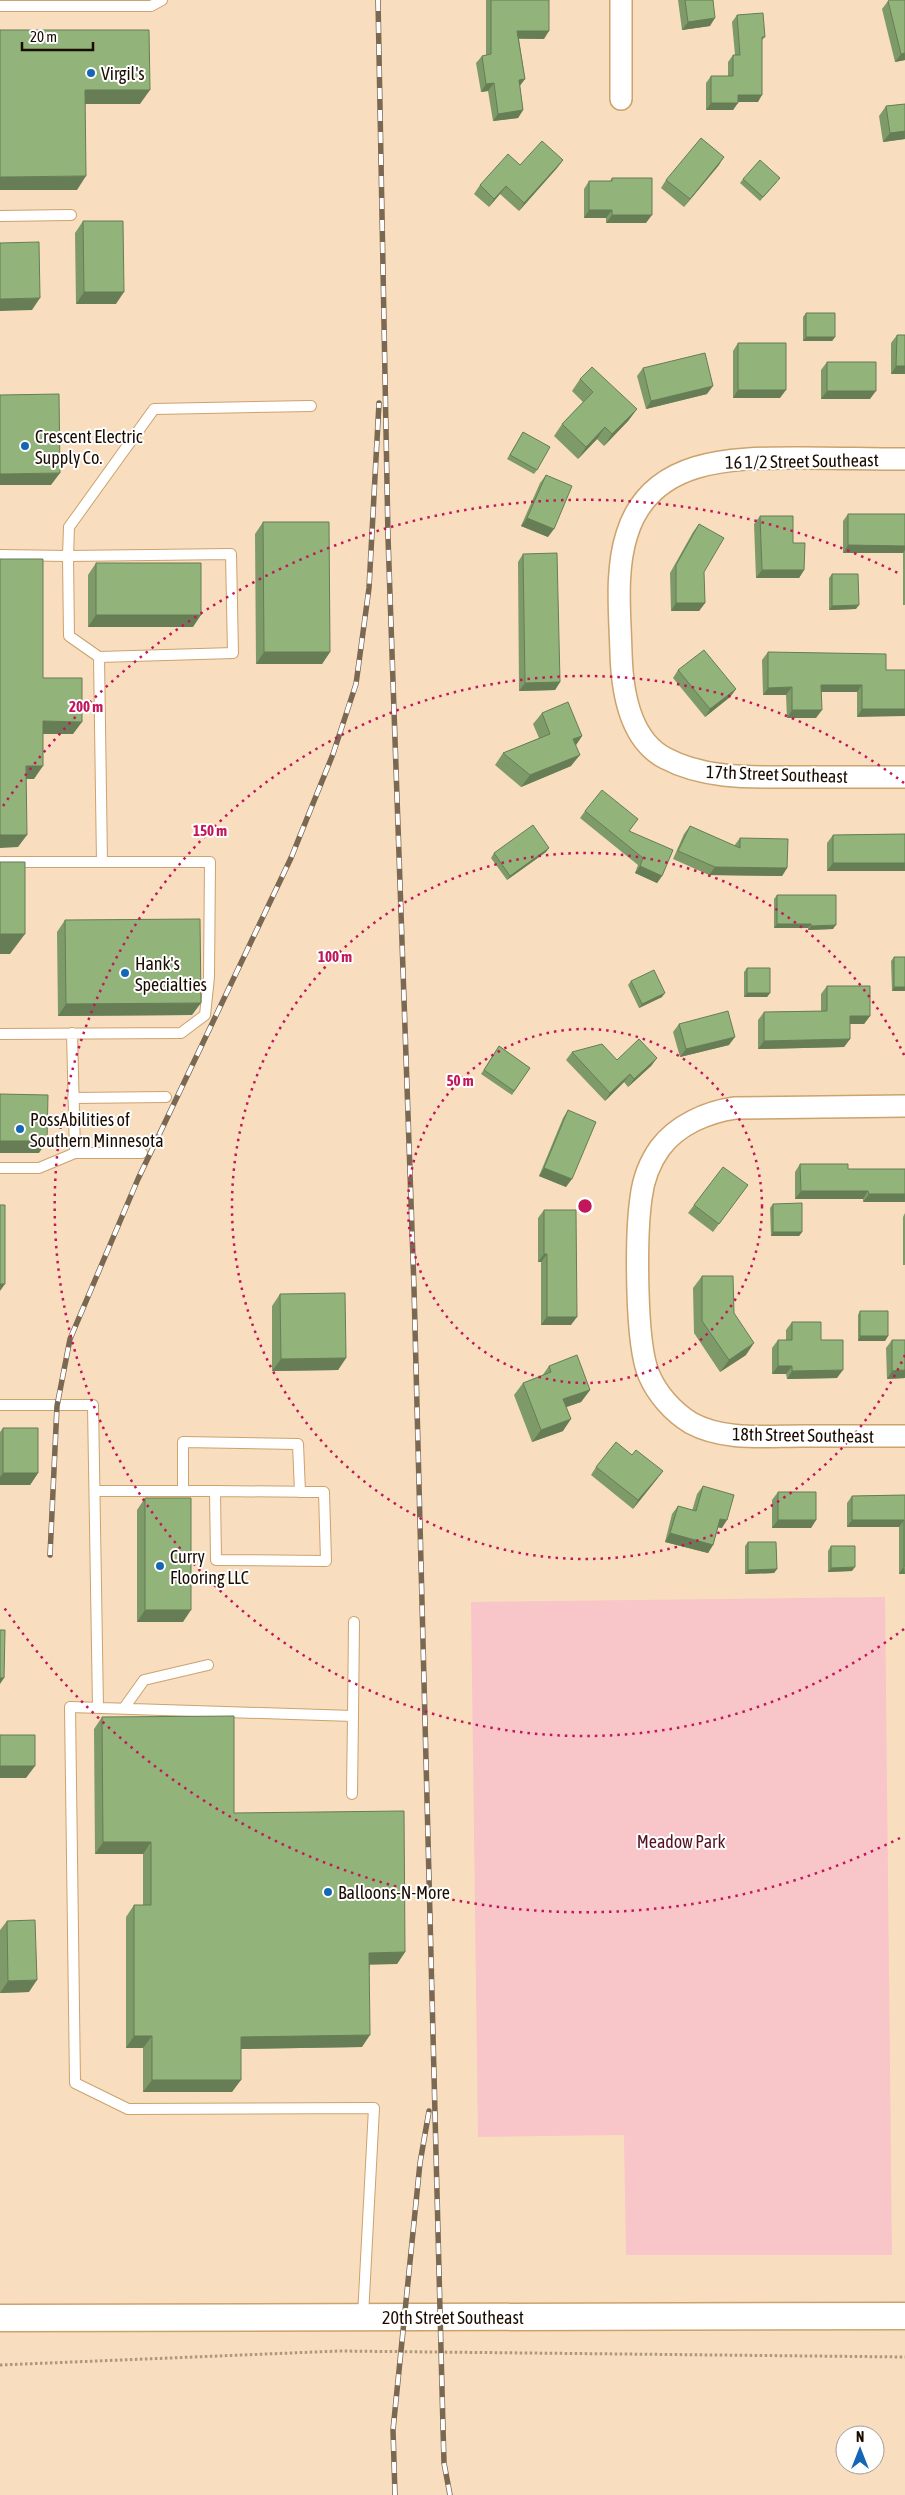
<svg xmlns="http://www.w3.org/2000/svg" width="905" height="2495" viewBox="0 0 905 2495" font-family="'Asap Condensed',sans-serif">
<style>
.green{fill:#f8c5c9}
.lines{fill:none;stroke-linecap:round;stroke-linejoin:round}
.service-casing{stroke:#cca26d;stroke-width:12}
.minor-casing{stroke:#cca26d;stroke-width:24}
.tertiary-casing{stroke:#cca26d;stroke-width:29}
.path{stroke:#ad977d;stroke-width:3;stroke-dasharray:2.5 2.5;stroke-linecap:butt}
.service{stroke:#fff;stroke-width:10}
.minor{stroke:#fff;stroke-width:21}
.tertiary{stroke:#fff;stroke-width:26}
.rail-casing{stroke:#7b6853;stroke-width:5.5}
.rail{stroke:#fff;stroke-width:4;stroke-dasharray:11;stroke-linecap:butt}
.wall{fill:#7e9a69}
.shaded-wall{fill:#667d55}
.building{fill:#92b37a;stroke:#667d55}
.ring{fill:none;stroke:#c2185b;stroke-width:2.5;stroke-dasharray:2.5 5}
.poi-dot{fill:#1567b6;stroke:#fff;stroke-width:2}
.labels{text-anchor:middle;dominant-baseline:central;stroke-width:4;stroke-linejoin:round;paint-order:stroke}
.poi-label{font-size:18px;fill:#1b0c00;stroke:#fff;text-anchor:start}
.street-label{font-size:18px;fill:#1b0c00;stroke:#fff}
.park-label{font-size:18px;fill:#571221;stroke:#fff}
.centre{fill:#c2185b;stroke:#fff;stroke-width:2.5}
.ring-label{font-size:15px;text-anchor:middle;font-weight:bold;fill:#c2185b;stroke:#fff;stroke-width:4;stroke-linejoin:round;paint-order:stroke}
</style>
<rect width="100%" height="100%" fill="#f8debe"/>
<path class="green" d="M885 1597 892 2255H626L624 2135 478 2137 471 1602Z"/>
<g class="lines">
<g class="service-casing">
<path id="service" d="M0 6H151L162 0
M0 216 71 215
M0 555 68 556 69 636 99 657 233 653 231 554 68 556 69 527 154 409 311 406
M99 657 102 862
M0 862H210L209 977 205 1015 181 1033 0 1034
M72 1033 75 1153
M73 1098 166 1097
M0 1168H39L75 1153H142
M0 1405H93L98 1708
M95 1491H215
M183 1491V1442L298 1444 300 1492
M215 1491 324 1492 326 1561 216 1560Z
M354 1622 353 1716 70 1707 75 2083 128 2109 374 2108 363 2316
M124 1708 144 1680 208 1665
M352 1794 353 1716"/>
</g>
<g class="minor-casing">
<path id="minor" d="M621 99V0
M905 459C870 459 836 458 801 458 735 458 651 456 627 534 615 571 620 614 621 653 622 689 629 739 665 758 706 780 756 777 801 777 836 777 870 777 905 777
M905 1106 735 1108C707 1112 677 1125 660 1148 650 1162 643 1181 641 1198 636 1234 635 1343 649 1375 657 1394 673 1412 691 1423 724 1441 766 1436 802 1436 837 1436 871 1436 905 1436"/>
</g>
<g class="tertiary-casing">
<path id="tertiary" d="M0 2318 905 2316"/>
</g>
<path class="path" d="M0 2365 339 2351 905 2357"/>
<use href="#service" class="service"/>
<use href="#minor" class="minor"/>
<use href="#tertiary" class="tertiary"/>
<g class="rail-casing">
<path id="rail" d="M378 0 388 537 414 1288 443 2428 444 2463 450 2495
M50 1555 57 1406 70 1339 138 1179 291 858 333 754 356 684 369 588 379 403
M395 2495 393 2430 420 2163 429 2111"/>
</g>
<use href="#rail" class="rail"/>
</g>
<path class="wall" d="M486 0H549L544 39H519L525 79 520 86 523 110 518 118 493 121 488 91 481 92 476 63 482 56 486 55Z
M678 0H713L710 26 682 30Z
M888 1 905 60 895 62 882 9Z
M737 15 765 37 762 40 758 102H738L733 110H706V83L711 76H728V62L733 55H735L732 22Z
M905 104V139L883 142 879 116 886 106Z
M563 160 557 168 519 211 500 194 489 207 474 194 480 185 520 165Z
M719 165 684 207 661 188 666 180Z
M612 178 646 223H606V218H584V189L589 181H610Z
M743 179 777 182 760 201 740 183Z
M83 221 116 304H76L75 233Z
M806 313 835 337 832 341H803V317Z
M897 335 905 374H891V343Z
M738 343 780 398H733V351Z
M827 362 870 399H821V370Z
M643 368 707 394 646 409 637 376Z
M580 379 637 409 628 421 604 446 597 439 578 459 554 436 562 424 583 402 572 391Z
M523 432 537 470 534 474 507 459Z
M546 475 548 537 521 526 540 483Z
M848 514H905V605H903V553H843V521Z
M760 516 793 543 804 570 799 578H756L754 524Z
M263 522 330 652 322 664H256L255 534Z
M699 524 705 603 699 611H671L670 573 693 532Z
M523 554 560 682 555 690 519 691 518 562Z
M96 563 193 627H88V575Z
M832 574 856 609 829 610V578Z
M768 652 886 670H905L857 717V692H821L816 718H787L786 695H763L762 660Z
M678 670 736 689 730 697 705 717 673 678Z
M542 713 582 736 576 745 571 766 521 787 495 765 503 753 539 738 533 724Z
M585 811 638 819 629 831 662 876 657 883 635 873 638 865 580 818Z
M690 826 734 846 740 838 787 868 782 876 709 875 673 859 684 834Z
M905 834V871H827V843L833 835Z
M546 852 507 880 491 858 494 853Z
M777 895 833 929 808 930V928H774V899Z
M65 920 192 1015 58 1016 57 932Z
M894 957 905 991H892L891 961Z
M747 968 770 993 767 997H744V972Z
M631 981 662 997 639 1008 628 985Z
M827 986 870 1016 864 1024H850V1039L844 1047 758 1049V1020L764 1012 821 1011V994Z
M679 1024 729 1045 680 1057 673 1032Z
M499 1046 530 1068 512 1095 481 1074Z
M572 1052 617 1060 657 1058 651 1066 628 1087 624 1082 605 1101 566 1060Z
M568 1110 566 1187 539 1176 563 1118Z
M800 1164 848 1169H905L863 1202V1199H795V1172Z
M748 1185 713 1232 688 1213 694 1205Z
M773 1204 802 1232 799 1236H771L770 1208Z
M544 1210 571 1325H541V1262H538V1218Z
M905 1213V1265H903V1217Z
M702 1276 734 1313 746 1355 720 1372 694 1333 693 1288Z
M280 1294 346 1358 338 1370 272 1371V1306Z
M860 1311 888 1336 885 1341H858V1315Z
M792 1322 821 1340 837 1378 787 1379 786 1374H772V1348L778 1340H786V1330Z
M892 1340 905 1378 887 1379 886 1348Z
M549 1366 590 1390 581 1402 566 1407 563 1431 532 1442 514 1395 523 1383 542 1376Z
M3 1428 38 1473 30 1485H0V1432Z
M632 1455 663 1471 633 1509 591 1475 596 1467Z
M703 1486 722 1528 718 1527 713 1545 708 1553 665 1542 672 1514 678 1506 692 1511 697 1494Z
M778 1492 816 1520 811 1528H772V1500Z
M905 1495V1574H899V1527H847V1503L852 1496Z
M145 1498 183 1622H137V1510Z
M748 1542 777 1569 774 1573 745 1574V1546Z
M831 1546 852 1571 828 1572V1551Z
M102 1717 234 1813 405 1952 397 1964H370L362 2047 241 2049 232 2092H143V2048H126V1917L134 1905H143V1854H95L94 1729Z
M7 1921 29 1992 0 1993V1930Z"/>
<path class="shaded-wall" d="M715 18 710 26 682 30 688 22Z
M517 31H549L544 39 512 38Z
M905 53V60L895 62 901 54Z
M525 79 519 86V80Z
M494 83 488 91 481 92 486 84Z
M85 90H150L140 104H76Z
M738 95H762L758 102H733Z
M711 103H738L733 110H706Z
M523 110 518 118 493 121 498 114Z
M905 131V139L883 142 890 133Z
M724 157 719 165 684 207 690 199Z
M563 160 557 168 519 211 524 203Z
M86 176 77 190H0V177Z
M506 186 500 194 489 207 494 199Z
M589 210H612L606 218H584Z
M612 215H652L646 223H606Z
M84 292H124L116 304H76Z
M40 298 32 310 0 311V299Z
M806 337H835L832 341H803Z
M896 366H905V374H891Z
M713 386 707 394 646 409 651 401Z
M738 390H786L780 398H733Z
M827 391H876L870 399H821Z
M637 409 628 421 604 446 612 434Z
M605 427 597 439 578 459 586 447Z
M60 473 51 485H0V474Z
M527 518 554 529 548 537 521 526Z
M848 545 905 546V550L903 553H843Z
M762 570H804L799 578H756Z
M676 603H705L699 611H671Z
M859 605 856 609 829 610 832 606Z
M96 615H201L193 627H88Z
M264 652H330L322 664H256Z
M560 682 555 690 519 691 525 683Z
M821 685H862L857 692H816Z
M792 687 786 695H763L768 688Z
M736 689 730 697 705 717 710 709Z
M862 709H905V716L857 717Z
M792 710H822L816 718H787Z
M43 721 82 722 73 734H34Z
M582 736 574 748 573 739Z
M580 755 571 766 521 787 530 775Z
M26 766H43L34 779H17Z
M0 835H27L18 847 0 848Z
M549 848 546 852 507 880 510 876Z
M833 863H905V871H827Z
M640 866 662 876 657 883 635 873Z
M715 867 787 868 782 876 709 875Z
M777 924H811L808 928H774Z
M836 925 833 929 808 930 811 926Z
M0 934H25L10 954H0Z
M894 987H905V991H892Z
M665 993 662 997 639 1008 642 1004Z
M747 993H770L767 997H744Z
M201 1003 192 1015 58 1016 66 1004Z
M850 1016H870L864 1024H844Z
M735 1037 729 1045 680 1057 686 1049Z
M850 1039 844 1047 758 1049 764 1041Z
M657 1058 651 1066 628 1087 634 1079Z
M630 1074 624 1082 605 1101 610 1093Z
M0 1141H47L39 1153H0Z
M544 1168 572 1179 566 1187 539 1176Z
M801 1191H868L863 1199H795Z
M869 1194H905V1202H863Z
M773 1232H802L799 1236H771Z
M544 1254H547L541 1262H538Z
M0 1284H5L0 1291Z
M547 1317H577L571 1325H541Z
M860 1336H888L885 1341H858Z
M754 1343 746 1355 720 1372 729 1360Z
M346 1358 338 1370 272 1371 281 1359Z
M778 1366H792L786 1374H772Z
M843 1370 837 1378 787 1379 792 1371Z
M905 1370V1378L887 1379 892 1371Z
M590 1390 581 1402 555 1411 563 1399Z
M571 1419 563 1431 532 1442 541 1430Z
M663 1471 657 1479 633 1509 638 1500Z
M3 1473H38L30 1485H0V1477Z
M720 1519 727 1520 722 1528 715 1527Z
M778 1520H816L811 1528H772Z
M852 1520H904L899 1527H847Z
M670 1533 713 1545 708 1553 665 1542Z
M904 1566 905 1574H899Z
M855 1567 852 1571 828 1572 831 1568Z
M777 1569 774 1573 745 1574 748 1570Z
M145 1610H191L183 1622H137Z
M0 1678H4L0 1684Z
M0 1766H35L26 1778H0Z
M103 1842H151L143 1854H95Z
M405 1952 397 1964 361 1965 369 1953Z
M37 1980 29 1992 0 1993 8 1981Z
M370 2035 362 2047 232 2049 241 2037Z
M134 2036H152L143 2048H126Z
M152 2080H241L232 2092H143Z"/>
<path class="building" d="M491 0H549V31H517L525 79 519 80 523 110 498 114 494 83 486 84 482 56 491 54Z
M685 0H713L715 18 688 22Z
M890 0H905V53L901 54 888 1Z
M763 13 765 37H762V95H738V103H711V76H733V55H740L737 15Z
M0 30H149L150 90H85L86 176 0 177Z
M905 104V131L890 133 886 106Z
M701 138 724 157 690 199 666 180Z
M542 141 563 160 524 203 506 186 494 199 480 185 508 154 520 165Z
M760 160 780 178 763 197 743 179Z
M612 178H652V215H612V210H589V181H612Z
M83 221H123L124 292H84Z
M39 242 40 298 0 299V243Z
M806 313H835V337H806Z
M897 335H905V366H896Z
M738 343H786V390H738Z
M705 353 713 386 651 401 643 368Z
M827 362H876V391H827Z
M592 367 637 409 612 434 605 427 586 447 562 424 593 392 580 379Z
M59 394 60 473 0 474V395Z
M523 432 550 447 537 470 510 455Z
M546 475 572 486 554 529 527 518Z
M848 514H905V546L848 545Z
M760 516H793V543H805L804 570H762Z
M263 522H329L330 652H264Z
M699 524 724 538 704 572 705 603H676V565Z
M557 553 560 682 525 683 523 554Z
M0 559H43V678H82V722L43 721V766H26L27 835H0Z
M96 563H201V615H96Z
M832 574H858L859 605 832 606Z
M704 650 736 689 710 709 678 670Z
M768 652 886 654V670H905V709H862V685H821L822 710H792V687L768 688Z
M568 702 582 736 573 739 580 755 530 775 503 753 550 734 542 713Z
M602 790 638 819 629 831 673 850 662 876 640 866 643 858 585 811Z
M533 825 549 848 510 876 494 853Z
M690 826 740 848V838L788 839 787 868 715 867 678 851Z
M905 834V863H833V835Z
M0 862H25V934H0Z
M777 895H836V925L811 926V924H777Z
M200 919 201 1003 66 1004 65 920Z
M894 957H905V987H894Z
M747 968H770V993H747Z
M654 970 665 993 642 1004 631 981Z
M827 986H870V1016H850V1039L764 1041V1012L827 1011Z
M728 1011 735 1037 686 1049 679 1024Z
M639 1039 657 1058 634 1079 630 1074 610 1093 572 1052 602 1044 617 1060Z
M499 1046 530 1068 514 1091 484 1070Z
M0 1094 48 1095 47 1141H0Z
M568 1110 596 1122 572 1179 544 1168Z
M800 1164H848V1169H905V1194H869L868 1191H801Z
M723 1167 748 1185 719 1224 694 1205Z
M802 1203V1232H773V1204Z
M0 1205H5V1284H0Z
M544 1210H576L577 1317H547V1254H544Z
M702 1276H733L734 1313 754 1343 729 1360 702 1321Z
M345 1293 346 1358 281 1359 280 1294Z
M860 1311H888V1336H860Z
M792 1322H821V1340H843V1370L792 1371V1366H778V1340H792Z
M892 1340H905V1370L892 1371Z
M577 1355 590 1390 563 1399 571 1419 541 1430 523 1383 551 1372 549 1366Z
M3 1428H38V1473H3Z
M616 1442 632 1455 636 1450 663 1471 638 1500 596 1467Z
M703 1486 734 1495 727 1520 720 1519 713 1545 670 1533 678 1506 696 1511Z
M778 1492H816V1520H778Z
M905 1495V1566H904V1520H852V1496Z
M145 1498H191V1610H145Z
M748 1542H776L777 1569 748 1570Z
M831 1546H855V1567L831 1568Z
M0 1630H5L4 1678H0Z
M234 1716V1813L404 1811 405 1952 369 1953 370 2035 241 2037V2080H152V2036H134V1905H151V1842H103L102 1717Z
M0 1735H35V1766H0Z
M35 1920 37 1980 8 1981 7 1921Z"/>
<g class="ring">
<circle cx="585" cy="1206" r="177"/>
<path d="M905 1355A353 353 0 1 1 905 1057"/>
<path d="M904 1629A530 530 0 1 1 904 783"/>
<path d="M900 1838A706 706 0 0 1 3 1606M3 806A706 706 0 0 1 900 574"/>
</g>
<g class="poi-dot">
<circle cx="91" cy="73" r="5"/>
<circle cx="25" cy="446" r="5"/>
<circle cx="125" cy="973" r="5"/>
<circle cx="20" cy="1129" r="5"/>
<circle cx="160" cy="1566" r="5"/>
<circle cx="328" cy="1892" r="5"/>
</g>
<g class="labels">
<g class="poi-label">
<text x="101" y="73">Virgil's</text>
<text x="35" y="436">Crescent Electric<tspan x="35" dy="21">Supply Co.</tspan></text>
<text x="135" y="963">Hank's<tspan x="135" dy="21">Specialties</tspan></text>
<text x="30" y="1119">PossAbilities of<tspan x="30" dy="21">Southern Minnesota</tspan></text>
<text x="170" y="1556">Curry<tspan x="170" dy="21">Flooring LLC</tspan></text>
<text x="338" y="1892">Balloons-N-More</text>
</g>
<g class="street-label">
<text transform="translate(802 461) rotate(-1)">16 1/2 Street Southeast</text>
<text transform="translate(777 774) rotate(2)">17th Street Southeast</text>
<text transform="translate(803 1435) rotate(1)">18th Street Southeast</text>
<text x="453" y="2317">20th Street Southeast</text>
</g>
<g class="park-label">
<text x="681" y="1841">Meadow Park</text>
</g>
</g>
<circle cx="585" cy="1206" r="8" class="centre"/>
<g class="ring-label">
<text x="86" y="712">200 m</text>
<text x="210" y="836">150 m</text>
<text x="335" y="962">100 m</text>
<text x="460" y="1086">50 m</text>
</g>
<g transform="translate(860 2450)"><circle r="24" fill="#ffffff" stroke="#a49e99"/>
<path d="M0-4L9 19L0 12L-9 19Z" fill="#1567b6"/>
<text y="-8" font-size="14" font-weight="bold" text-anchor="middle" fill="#1b0c00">N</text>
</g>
<path d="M22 42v8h71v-8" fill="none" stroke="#1b0c00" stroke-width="2.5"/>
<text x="30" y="42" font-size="15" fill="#1b0c00" stroke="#ffffff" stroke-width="4" paint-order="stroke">20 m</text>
</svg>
